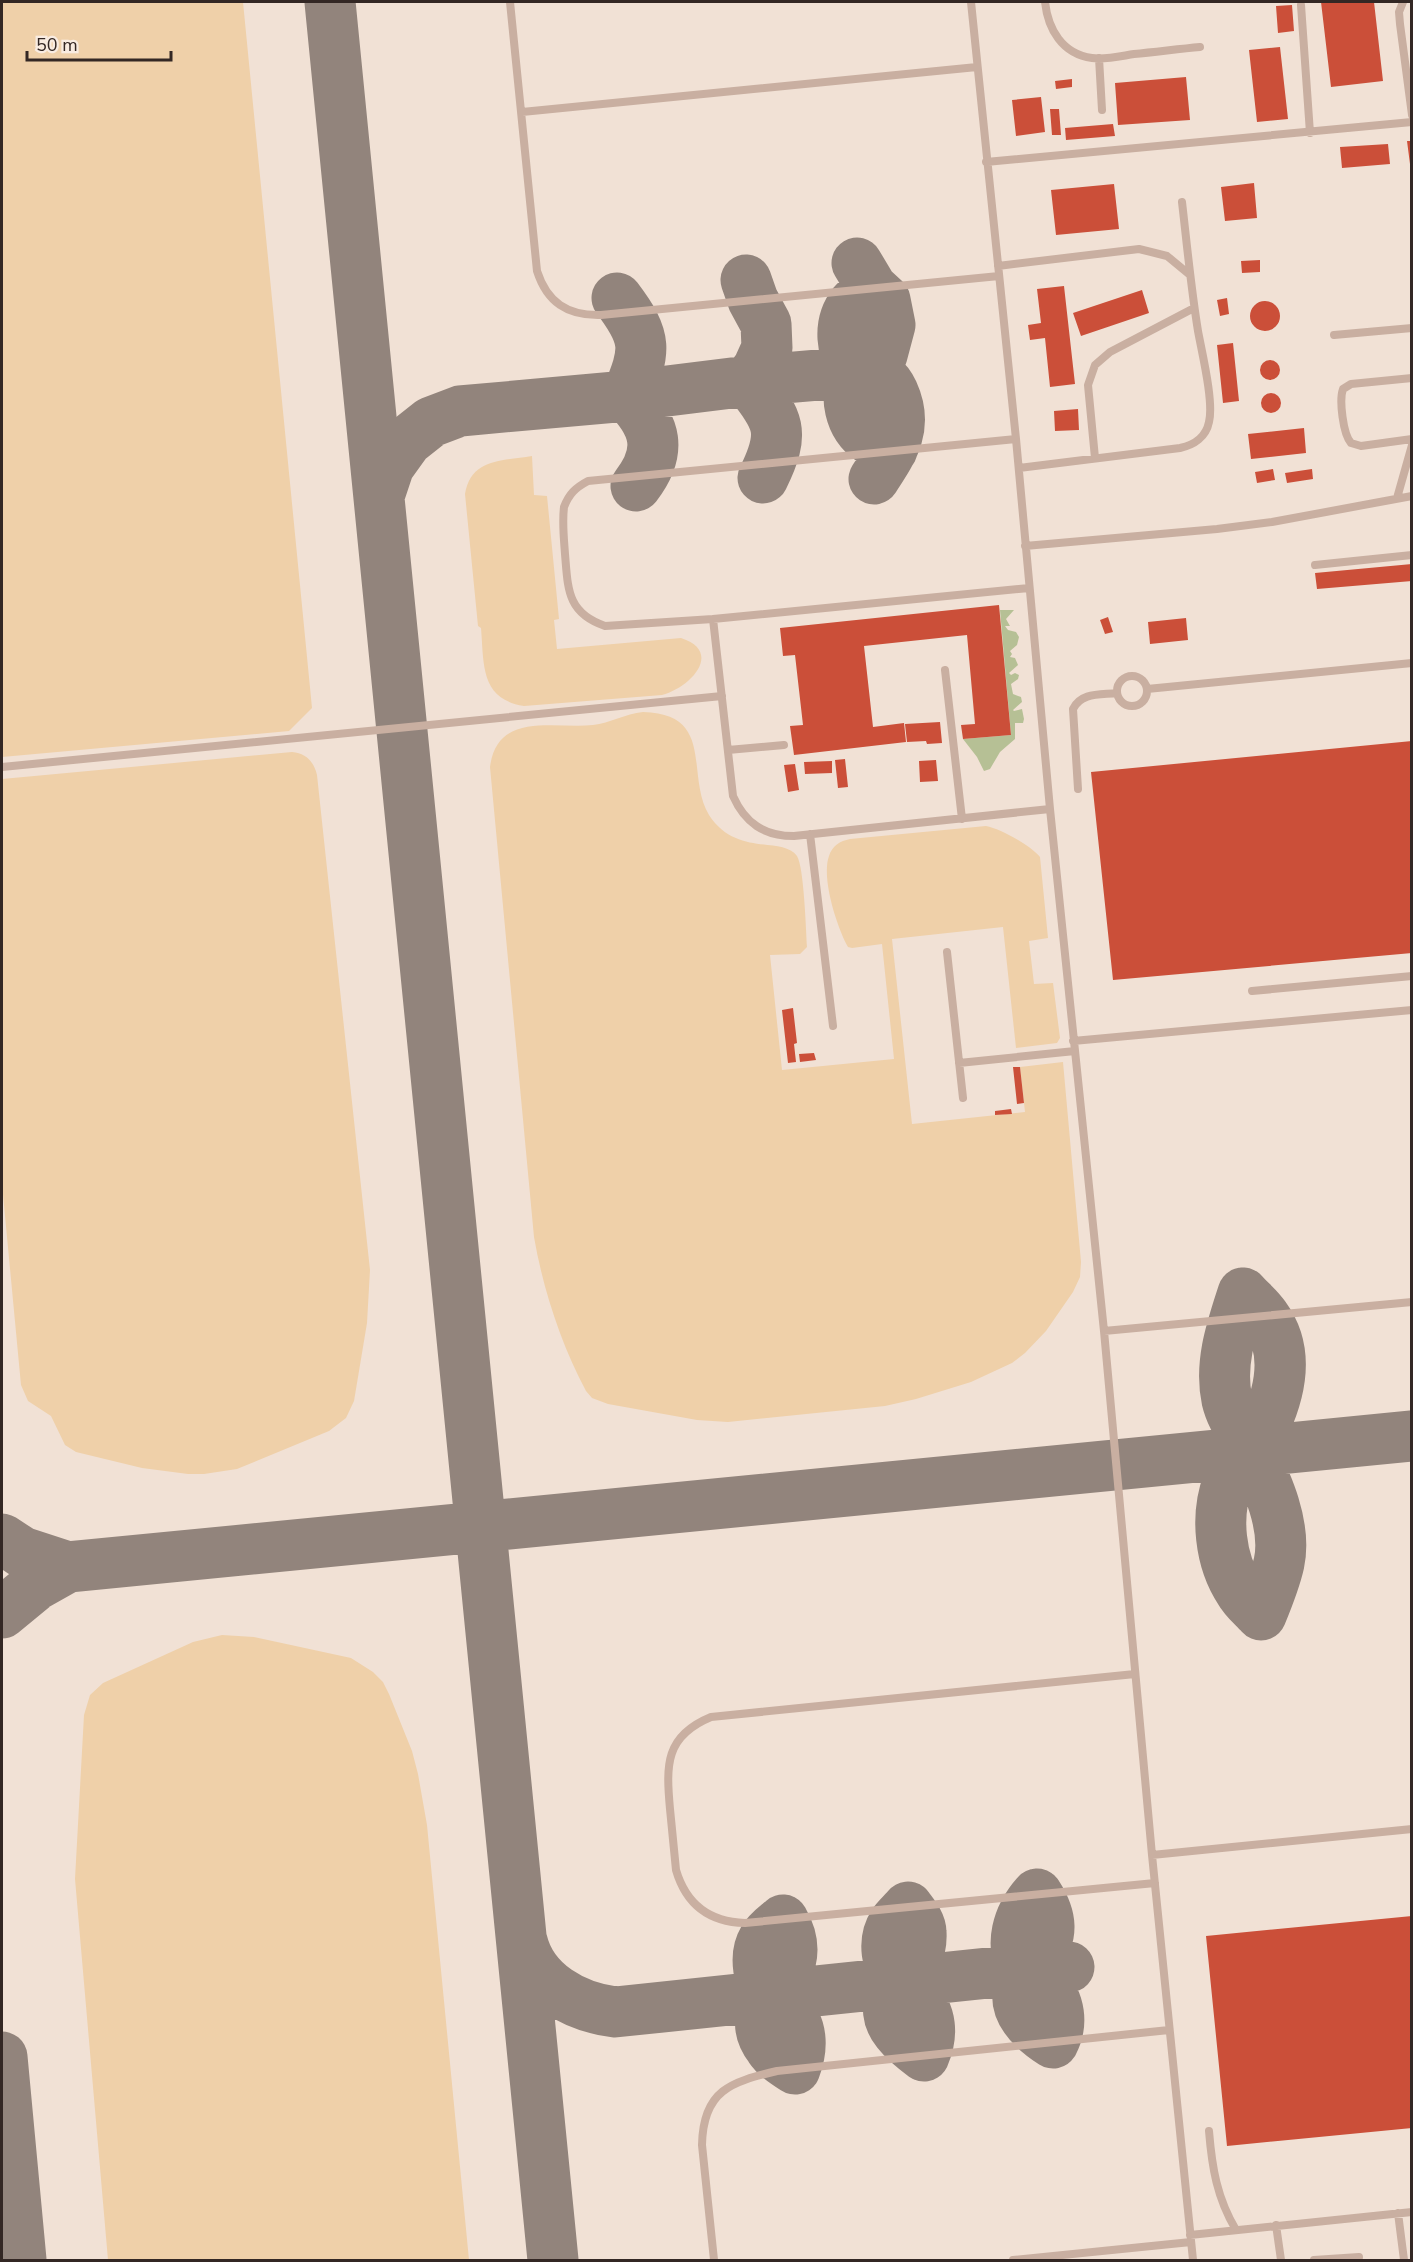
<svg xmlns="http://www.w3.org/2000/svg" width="1413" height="2262" viewBox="0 0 1413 2262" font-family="'Nunito Sans',sans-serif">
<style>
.green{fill:#b6c095}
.sand{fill:#efd0a9}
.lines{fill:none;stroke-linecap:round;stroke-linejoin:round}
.taxiway{stroke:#92847c;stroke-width:51}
.building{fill:#cb4f39}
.service{stroke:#c9afa1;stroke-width:8}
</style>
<rect width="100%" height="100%" fill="#f1e1d5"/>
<path class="green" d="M1000 610H1014L1006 619 1010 626H1005L1008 630 1016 632 1019 637 1017 645 1010 651 1012 654 1010 657 1015 658 1018 665 1009 673 1011 675 1015 673 1019 675 1018 679 1011 684 1013 694 1021 697 1022 702 1013 710 1014 711 1022 709 1024 719 1023 723H1015V739L1000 752 990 769 984 771 977 757 963 739 1011 735Z"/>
<path class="sand" d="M2 2H243L312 708 289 731 2 757Z
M532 456 534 495 547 496 559 619 554 620 557 649 681 638C724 652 690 688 662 695L524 706C480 699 484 664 481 628L478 626 465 494C471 458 503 461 532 456Z
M643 712C716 714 685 775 709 815 736 857 782 836 797 856 804 867 806 931 807 947L800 954 770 955 782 1070 894 1059 882 944 852 948 848 947C837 927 821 878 829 856 832 846 840 841 850 839L986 826C1001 829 1030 845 1040 857L1048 938 1029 941 1034 984 1053 983 1060 1038 1057 1043 1016 1048 1003 927 892 939 912 1124 1025 1112 1020 1067 1063 1062 1081 1262 1080 1277 1073 1292 1046 1331 1025 1353 1012 1363 971 1382 916 1399 885 1406 728 1422 697 1420 608 1404 592 1398 586 1391C561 1344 543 1289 534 1237L490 767C497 711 554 729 593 725 610 723 625 714 643 712Z
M292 752C306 753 314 762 317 775L370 1270 367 1323 354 1401 346 1418 329 1431 237 1469 204 1474H188L142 1468 76 1452 65 1445 51 1416 28 1401 21 1385 2 1184V779Z
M222 1635 254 1637 351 1658 373 1672 383 1682 389 1694 412 1751 418 1774 427 1825 469 2260H108L75 1879 84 1715 90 1695 103 1683 193 1642Z"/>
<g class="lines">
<path class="taxiway" d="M330 2 553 2260
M857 263 872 288 885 300 890 325 882 355 865 371C879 373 887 379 893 392 909 427 893 450 874 479
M746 280 753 300 766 324 767 348 758 368 748 381C779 421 786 431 763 478
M872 288C866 293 858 298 853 304 837 324 842 352 854 373 844 396 849 425 871 440 877 445 886 447 892 450
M617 298C648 339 646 350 627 396 656 426 663 451 636 486
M379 496 389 466 407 441 431 422 460 411 627 396 748 381 865 371
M1243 1293C1232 1327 1219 1363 1227 1400 1231 1417 1243 1434 1251 1450 1267 1483 1287 1526 1279 1563 1275 1581 1268 1598 1261 1615 1254 1607 1245 1600 1240 1591 1220 1561 1215 1516 1228 1482 1232 1471 1244 1463 1251 1453 1257 1445 1261 1434 1265 1425 1281 1390 1289 1350 1265 1317 1259 1308 1250 1301 1243 1293
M2 1539 22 1552 68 1567 36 1585 2 1613
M68 1567 1412 1436
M1037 1894C1052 1917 1054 1935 1037 1958 1034 1962 1028 1966 1025 1971 1007 2005 1025 2025 1053 2043 1063 2024 1060 2002 1045 1986 1040 1981 1033 1976 1027 1971 1006 1947 1019 1914 1037 1894
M783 1920C819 1982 733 1999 770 2048 776 2057 786 2063 795 2069 803 2048 803 2026 786 2009 781 2004 775 2002 771 1997 758 1984 754 1955 763 1940 768 1931 776 1926 783 1920
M522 1941C532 1984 575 2007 615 2012L1026 1969 1069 1967
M924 2056C933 2035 932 2014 915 1996 910 1991 903 1987 898 1981 887 1966 882 1941 893 1924 897 1918 904 1912 908 1907 913 1914 921 1923 921 1932 925 1988 844 1998 924 2056
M2 2057 21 2260"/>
</g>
<path class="building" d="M1321 2H1374L1383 81 1331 87Z
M1292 5 1294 31 1278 33 1276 6Z
M1280 47 1288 119 1257 122 1249 50Z
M1186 77 1190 120 1118 125 1115 83Z
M1072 79V87L1056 89 1055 81Z
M1041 97 1045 132 1016 136 1012 100Z
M1050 109H1059L1061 135H1052Z
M1113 124 1115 136 1066 140 1065 128Z
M1407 141H1412V164H1410Z
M1388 144 1390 164 1342 168 1340 147Z
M1254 183 1257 218 1225 221 1221 187Z
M1114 184 1119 229 1056 235 1051 190Z
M1260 260V272L1242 273 1241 261Z
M1064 286 1075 384 1050 387 1045 338 1030 340 1028 325 1041 323 1037 289Z
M1142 290 1149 313 1081 336 1073 313Z
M1227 298 1229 314 1220 316 1217 300Z
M1250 316a15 15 0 1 1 30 0a15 15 0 1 1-30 0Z
M1233 343 1239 401 1223 403 1217 345Z
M1260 370a10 10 0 1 1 20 0a10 10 0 1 1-20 0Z
M1261 403a10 10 0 1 1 20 0a10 10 0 1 1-20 0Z
M1078 409 1079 430 1055 431 1054 411Z
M1304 428 1306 453 1251 459 1248 434Z
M1273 469 1275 480 1257 483 1255 472Z
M1312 469 1313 479 1287 483 1285 473Z
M1412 564V581L1317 589 1315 573Z
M999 605 1011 735 963 739 961 725 975 724 967 635 864 646 873 727 904 723 906 742 794 755 790 726 803 725 795 655 783 656 780 628Z
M1108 617 1113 632 1105 634 1100 620Z
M1186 618 1188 640 1150 644 1148 622Z
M940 722 942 743 927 744 926 741 907 742 905 724Z
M1412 741V953L1113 980 1091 772Z
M845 759 848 787 838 788 835 760Z
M936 760 938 781 920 782 919 761Z
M832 761V773L805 774 804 762Z
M795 764 799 790 788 792 784 765Z
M793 1008 797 1043 794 1044 796 1062 788 1063 782 1010Z
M814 1053 816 1060 800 1062 799 1054Z
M1013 1067H1020L1024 1103 1017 1104Z
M1011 1109 1012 1114 995 1115V1111Z
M1412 1916V2128L1227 2146 1206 1936Z"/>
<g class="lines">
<path class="service" d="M510 2 537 271C547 302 567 316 601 315L999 276
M971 2 1016 439 1050 809 1104 1331 1152 1855 1193 2260
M1045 2C1048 29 1062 54 1092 58 1105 60 1121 56 1134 54 1156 52 1178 49 1200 47
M1403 2 1399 12 1400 24 1412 115
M1301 5 1310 133
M1099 58 1102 110
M522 112 977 67
M986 162 1412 122
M998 266 1139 249 1167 256 1190 275
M1334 335 1412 328
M1412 378 1351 384 1343 389C1339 400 1343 434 1351 443L1361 446 1412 439
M1016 439 588 481C575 488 569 494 564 507 562 523 564 539 565 554 568 589 567 613 605 626L713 619 1029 588
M1095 458 1088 385 1095 365 1110 352 1194 308
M1019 468 1180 448C1194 445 1206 437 1209 422 1214 402 1202 353 1198 331 1191 288 1187 245 1182 202
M1397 498 1412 445
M1025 546 1217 529 1272 522 1412 496
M1315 565 1412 555
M713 619 733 796C745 823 764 836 794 836L1050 809
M945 670 962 819
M1117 691a15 15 0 1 1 30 0a15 15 0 1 1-30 0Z
M1147 689 1412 663
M728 750 784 745
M2 767 722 696
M1078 789 1073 709C1081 692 1101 695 1117 693
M810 834 833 1026
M947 952 963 1098
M1252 991 1412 976
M1073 1041 1412 1010
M959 1063 1075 1051
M1104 1331 1412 1302
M1135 1674 711 1717C665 1736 666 1765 670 1809 672 1829 674 1850 676 1870 686 1904 709 1922 745 1923L1155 1883
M1152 1855 1412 1829
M1209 2131C1212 2168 1217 2198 1236 2230
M1398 2213 1404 2260
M1276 2225 1281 2260
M1190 2235 1412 2212
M714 2260 702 2145C703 2090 731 2082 777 2071L1169 2030
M1013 2260 1191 2242
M1314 2260 1359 2257"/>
</g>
<rect width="1413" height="2262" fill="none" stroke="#332724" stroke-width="6"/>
<path d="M27 51v9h144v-9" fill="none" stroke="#332724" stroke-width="3"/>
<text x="36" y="51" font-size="18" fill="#332724" stroke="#f9ece1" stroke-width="4.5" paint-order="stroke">50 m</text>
</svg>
